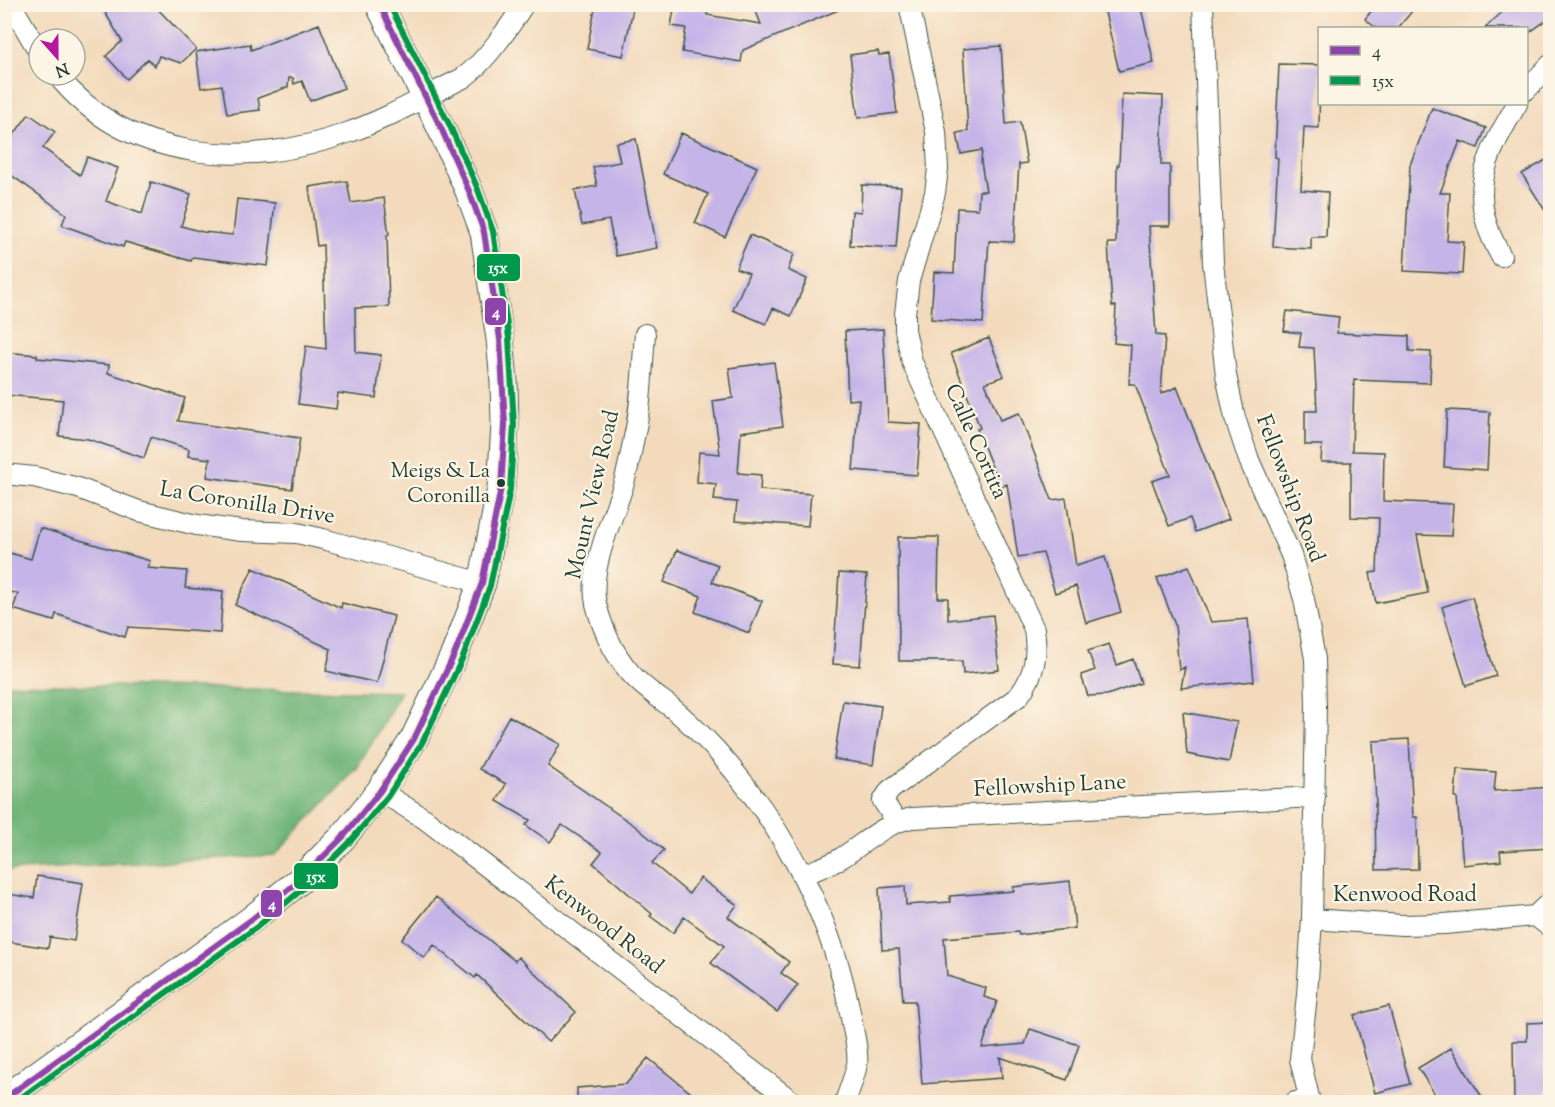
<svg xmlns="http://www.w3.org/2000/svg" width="1555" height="1107" viewBox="0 0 1555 1107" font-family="'Sorts Mill Goudy',serif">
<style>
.forest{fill:#71b579;stroke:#487956;stroke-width:1.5}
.building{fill:#c5b4e8}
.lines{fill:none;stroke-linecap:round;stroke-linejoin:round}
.minor-casing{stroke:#3f5548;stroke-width:22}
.secondary-casing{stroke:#3f5548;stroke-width:29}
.minor{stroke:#fff;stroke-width:20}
.secondary{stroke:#fff;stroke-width:27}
.bus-1-casing{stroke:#fcf5e5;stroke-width:10}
.bus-2-casing{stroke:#fcf5e5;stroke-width:10}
.bus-1{stroke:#8e44ad;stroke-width:6}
.bus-2{stroke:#00984a;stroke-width:6}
.bus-dot{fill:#1f3d34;stroke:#fcf5e5;stroke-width:2}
.labels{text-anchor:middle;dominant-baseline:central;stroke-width:4.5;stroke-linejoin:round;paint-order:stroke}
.bus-label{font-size:20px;fill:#1f3d34;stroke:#fcf5e5;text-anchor:end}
.street-label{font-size:22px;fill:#1f3d34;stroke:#fcf5e5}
.line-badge{stroke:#fcf5e5;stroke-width:2}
.badge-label{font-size:16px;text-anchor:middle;font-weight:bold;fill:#fff}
</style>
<rect width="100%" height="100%" fill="#fcf5e5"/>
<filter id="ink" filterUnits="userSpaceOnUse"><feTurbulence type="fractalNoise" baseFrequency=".0167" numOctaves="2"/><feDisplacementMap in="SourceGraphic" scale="12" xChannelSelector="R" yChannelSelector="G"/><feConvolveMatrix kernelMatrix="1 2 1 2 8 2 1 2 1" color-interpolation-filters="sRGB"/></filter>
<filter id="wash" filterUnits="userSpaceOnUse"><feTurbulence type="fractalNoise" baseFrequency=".008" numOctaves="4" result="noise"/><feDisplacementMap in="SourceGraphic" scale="24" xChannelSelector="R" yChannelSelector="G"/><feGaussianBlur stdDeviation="1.35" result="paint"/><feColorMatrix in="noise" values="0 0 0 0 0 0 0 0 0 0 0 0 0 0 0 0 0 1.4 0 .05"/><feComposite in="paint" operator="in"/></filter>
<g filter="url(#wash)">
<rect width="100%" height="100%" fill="#f3dabc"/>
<path class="forest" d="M5 684 401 692 357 768 275 855 5 871Z"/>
<g id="blocks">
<path class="building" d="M100 4H153L196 49 181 63 159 56 155 66 148 59 127 79 106 56 122 41Z
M596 4H634L623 56 587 49Z
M675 4H709L707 15 761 24 753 4 850 5 743 50 741 62 682 52 686 28 671 26Z
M1103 4H1140L1154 63 1119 71Z
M1377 4H1418L1398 28H1376L1365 19Z
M1511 4H1551V17L1527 34V28H1485Z
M319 24 344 88 310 101 302 81 294 84 293 78H289L288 87 258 98 260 110 227 114 222 85 201 88 196 52 250 44 251 50Z
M1001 46 1006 124 1020 122 1027 163 1019 164 1014 242 989 241 983 323 931 319 934 272 954 273 957 208 978 209 979 191H986L981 162 982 150 961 154 957 133 968 131 963 49Z
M878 51 879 55 889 54 897 113 858 118 850 55Z
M1279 64 1320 65 1319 128 1304 127 1301 190 1328 192 1326 237H1311V249L1273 247 1278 158 1275 157Z
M1122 94 1163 96 1161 165H1170V226H1149L1156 335 1165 336 1161 394 1177 387 1229 519 1195 532 1190 518 1169 526 1152 481 1170 475 1135 384H1129L1131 345 1114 343 1116 306H1112L1108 243H1116L1117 165H1119Z
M1432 108 1486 128 1478 148 1460 141 1440 193H1450L1447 241 1464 242 1462 274 1404 271 1410 165Z
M29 114 55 132 43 148 80 175 87 157 118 168 106 201 142 214 151 182 191 194 181 226 203 232 233 235 237 199 275 203 268 266 193 257 191 261 125 242 123 247 62 225 66 214 4 170V148Z
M681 133 757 167 725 237 695 223 708 194 663 174Z
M636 139 657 248 616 256 609 220 582 225 575 190 597 186 593 167 620 162 616 143Z
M1551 157V220L1522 174Z
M347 181 351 203 384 198 389 235H387L389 307 355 308 356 352 381 355 376 398 338 393 336 409 298 404 306 346 326 349 323 245 317 246 309 187Z
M862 185 901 187 896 248 850 245 852 211 861 212Z
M750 235 794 254 788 270 807 279 791 316 773 308 766 324 733 310 749 273 736 268Z
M1287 311 1339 317 1337 333 1409 336V351L1431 352 1430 383 1354 380 1352 451 1384 452 1383 501 1453 504 1451 536 1417 535 1428 593 1376 603 1370 573 1377 572 1379 518 1351 517V462H1321L1322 445H1305V411H1317L1314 348 1299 347 1301 333 1284 331Z
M883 329 888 422 921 424 917 475 853 470 859 399 848 400 845 331Z
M989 338 1004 376 985 383 1000 420 1019 413 1052 500 1066 498 1076 566 1105 557 1121 612 1086 623 1076 586 1055 593 1043 553 1018 557 1007 484 1000 487 977 429 980 428 951 353Z
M4 352 37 355V358L109 365 108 373 185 398 178 421 300 438 292 489 207 477 210 459 188 456 189 449 151 437 144 458 88 439 59 436 63 400 4 395Z
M774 362 783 426 741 432 738 473 761 475 760 490 811 494 808 526 735 521 737 502 714 500 716 484 697 482 699 452 720 454 713 401 733 398 729 368Z
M1447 410 1490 412 1487 470 1444 467Z
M40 528 150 561 147 568 187 571 185 588 223 591 220 633 128 627 125 637 56 614 54 621 13 609 18 594 4 590V574L10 553 31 559Z
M898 537H939L938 598H948V620L993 615 999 670 963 674 962 661H899Z
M677 550 718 565 712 582 762 601 749 633 695 612 701 596 664 582Z
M1189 566 1211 622 1248 619 1254 681 1181 688 1185 667 1179 670 1175 625 1157 578Z
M253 568 341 608 342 603 394 616 377 683 326 671 331 649 235 605Z
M839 573 867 575 860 666 833 664Z
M1472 597 1496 676 1466 686 1442 607Z
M1109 644 1117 665 1133 659 1141 683 1107 695 1088 696 1081 675 1095 670 1088 651Z
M843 701 881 706 873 765 834 759Z
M1183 712 1237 722 1229 762 1187 754Z
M509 716 560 744 548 766 635 826 664 850 652 863 689 894 700 878 737 905 728 917 789 962 781 973 798 985 777 1012 711 963 724 946 684 917 673 933 650 916 652 914 593 863 602 852 562 825 550 842 526 825 530 820 497 801 506 784 479 769Z
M1409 739 1413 817H1417L1418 869 1376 870 1375 804H1376L1373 741Z
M1457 769 1496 772 1494 791 1551 787V848L1500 851 1501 861 1463 865 1457 798H1455Z
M37 876 83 883 74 941 50 937 48 948 4 941V910L7 894 34 898Z
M1070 881 1075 928 1019 935 1018 932 944 938 947 976 986 988 984 997 997 1001 982 1048 1025 1044 1030 1029 1079 1045 1067 1080 1000 1057 1002 1078 922 1084 915 1001H903L899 949 882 950 879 888 905 886 906 905 950 902V896L1014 891 1013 887Z
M436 897 515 961 518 957 576 1012 548 1042 477 975 475 978 434 945 424 958 402 939Z
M1389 1006 1410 1084 1375 1093 1354 1015Z
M1551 1022V1088L1546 1089V1102H1514L1513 1041H1527V1023Z
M1451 1048 1485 1102H1440L1418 1068Z
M648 1058 702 1102H577V1088L626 1084Z"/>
</g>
</g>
<g filter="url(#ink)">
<use href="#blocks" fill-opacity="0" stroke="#3f5548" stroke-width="1.5"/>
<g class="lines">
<g class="minor-casing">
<path id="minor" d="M11 4 39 52
M1203 4 1213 263 1226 375 1235 418 1249 460 1291 555 1304 599 1315 659 1316 707 1312 919 1307 995 1300 1059 1310 1102H1295
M57 75C128 163 248 169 347 133 387 119 424 97 463 78 484 63 510 27 524 4
M1526 90 1550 65
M1501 256C1466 195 1484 160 1517 104
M645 334C642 368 642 404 634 437 631 453 628 470 623 486 613 518 588 570 596 604 603 631 616 659 636 679 647 690 659 698 671 707 687 720 703 736 717 751 785 828 835 922 852 1023 854 1035 859 1052 857 1064 855 1076 849 1090 845 1102
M4 474 34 477 78 488 139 511 197 525 242 531 297 533 323 539 482 583
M380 791 425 819 793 1102
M896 821 883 801 890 790 1019 696C1035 674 1038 655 1034 629L912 362 905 330V314L909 281 935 193 938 169 936 132 909 4
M803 875C814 870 827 866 838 860 863 845 882 824 912 818L1315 797
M1535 916 1550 902
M1312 919 1402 925 1444 924 1535 916 1550 927"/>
</g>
<g class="secondary-casing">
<path id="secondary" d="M4 1099 251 920 299 881 343 837 380 791 414 739 455 653 482 583 501 488 505 425 504 382 500 339 484 232 469 191 441 128 379 4"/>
</g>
<use href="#minor" class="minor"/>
<use href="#secondary" class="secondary"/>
<g class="bus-1-casing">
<path id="bus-1" d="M4 1099 251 920 299 881 343 837 380 791 414 739 455 653 482 583 501 488 505 425 500 339 484 232 469 191 441 128 379 4"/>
</g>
<g class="bus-2-casing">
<path id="bus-2" d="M15 1102 257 927 305 887 349 843 388 796 422 743 463 657 490 586 510 490 514 425 509 338 493 231 477 187 449 124 389 4"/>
</g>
<use href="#bus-1" class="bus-1"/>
<use href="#bus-2" class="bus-2"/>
</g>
</g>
<circle class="bus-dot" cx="501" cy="483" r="5"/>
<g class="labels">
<g class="bus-label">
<text x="490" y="472">Meigs &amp; La<tspan x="490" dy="25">Coronilla</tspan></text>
</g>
<g class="street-label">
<text transform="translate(975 442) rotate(66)">Calle Cortita</text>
<text transform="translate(1289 489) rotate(69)">Fellowship Road</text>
<text transform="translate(594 495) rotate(-77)">Mount View Road</text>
<text transform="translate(247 504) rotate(9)">La Coronilla Drive</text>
<text transform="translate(1050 787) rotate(-3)">Fellowship Lane</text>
<text x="1405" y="896">Kenwood Road</text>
<text transform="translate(603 926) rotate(38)">Kenwood Road</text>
</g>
</g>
<g class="line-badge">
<rect x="476" y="253" width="45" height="29" rx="6" fill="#00984a"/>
<rect x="484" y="297" width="23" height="29" rx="6" fill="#8e44ad"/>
<rect x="293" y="862" width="46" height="28" rx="6" fill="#00984a"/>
<rect x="260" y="889" width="23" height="29" rx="6" fill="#8e44ad"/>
</g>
<g class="badge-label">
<text x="498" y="273">15x</text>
<text x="496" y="317">4</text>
<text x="316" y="882">15x</text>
<text x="272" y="909">4</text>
</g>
<rect width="1555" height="1107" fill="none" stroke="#fcf5e5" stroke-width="24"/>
<rect x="1318" y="27" width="210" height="78" fill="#fcf5e5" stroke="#a4ab9e" stroke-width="1.5"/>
<rect x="1330" y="46" width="30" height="9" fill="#8e44ad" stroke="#a4ab9e" stroke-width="1.5"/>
<text x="1372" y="57" font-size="18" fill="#1f3d34">4</text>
<rect x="1330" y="76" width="30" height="9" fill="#00984a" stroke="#a4ab9e" stroke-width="1.5"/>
<text x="1372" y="87" font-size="18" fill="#1f3d34">15x</text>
<g transform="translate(57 57) rotate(159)"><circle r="28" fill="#fcf5e5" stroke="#a4ab9e" stroke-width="1.5"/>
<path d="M0-4.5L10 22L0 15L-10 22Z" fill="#b5179e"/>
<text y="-9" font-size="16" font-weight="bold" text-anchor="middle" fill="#1f3d34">N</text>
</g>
</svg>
